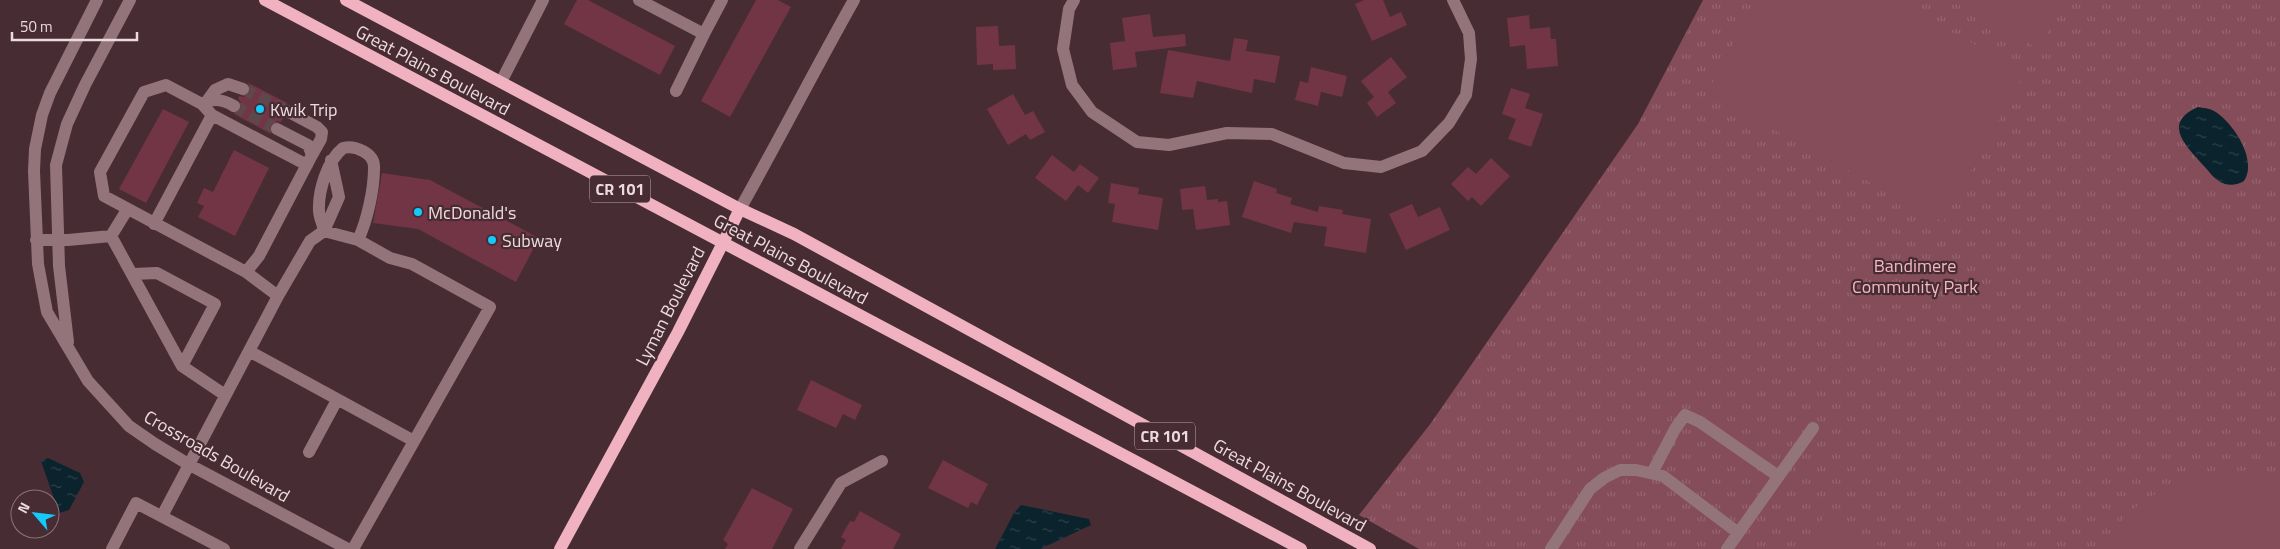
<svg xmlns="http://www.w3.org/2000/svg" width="2280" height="549" viewBox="0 0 2280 549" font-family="'Titillium Web',sans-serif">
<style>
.grass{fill:url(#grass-tufts)}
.garden{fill:#854c5a}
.water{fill:url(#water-ripples)}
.building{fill:#723546}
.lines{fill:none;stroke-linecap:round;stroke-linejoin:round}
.minor-tunnel{stroke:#60464d;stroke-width:12;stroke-dasharray:12 6;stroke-linecap:butt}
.minor{stroke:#93747b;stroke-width:12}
.major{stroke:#f0b2c0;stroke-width:12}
.poi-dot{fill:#13cafb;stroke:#472c33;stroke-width:2}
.labels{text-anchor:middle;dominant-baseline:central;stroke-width:4.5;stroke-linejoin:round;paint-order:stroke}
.shield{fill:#472c33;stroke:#baa6ab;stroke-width:1}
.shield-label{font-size:16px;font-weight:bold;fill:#ecdbde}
.street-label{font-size:18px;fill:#ecdbde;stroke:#472c33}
.poi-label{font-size:18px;fill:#ecdbde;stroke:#472c33;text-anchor:start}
.park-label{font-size:18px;fill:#f4b8c5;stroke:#472c33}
</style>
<defs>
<pattern id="grass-tufts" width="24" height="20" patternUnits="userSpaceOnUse" patternTransform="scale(1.25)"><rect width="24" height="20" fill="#854c5a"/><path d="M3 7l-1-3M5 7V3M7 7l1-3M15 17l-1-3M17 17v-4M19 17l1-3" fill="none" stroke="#966571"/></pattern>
<pattern id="water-ripples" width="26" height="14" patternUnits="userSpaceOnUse" patternTransform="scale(1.25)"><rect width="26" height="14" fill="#0a232c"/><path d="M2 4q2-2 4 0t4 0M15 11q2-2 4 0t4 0" fill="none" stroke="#2e424a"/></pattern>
</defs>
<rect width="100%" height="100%" fill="#472c33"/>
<path class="grass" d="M1703 0H2280V549H1419L1359 515 1431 423 1638 124Z"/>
<path class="garden" d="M1757 0H1892L2025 72 1943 222 1707 93Z
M1950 0H2066L2039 49Z
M2261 470 2280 475V549H2097C2144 488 2185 472 2261 470Z
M1824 516 1885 549H1806Z"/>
<path class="water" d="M2198 107C2203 108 2209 108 2214 111 2233 122 2258 160 2244 181 2239 184 2232 186 2225 184 2216 182 2209 171 2202 164 2185 145 2162 123 2198 107Z
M48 458 80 473 84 482 69 510 59 513 41 461Z
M1021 505 1089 519 1091 525 1040 549H995L1014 513Z"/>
<path class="building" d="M577 0H588L675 46 660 75 564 24Z
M756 0H778L791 7 730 117 701 101Z
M1364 0H1383L1390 17 1401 12 1407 25 1372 41 1355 4Z
M1150 14 1153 37 1185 34 1186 46 1135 52 1137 67 1113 70 1110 43 1125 41 1122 18Z
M1529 15 1530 29 1550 27 1551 39H1556L1558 66 1527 69 1525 45 1510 47 1507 18Z
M998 26 999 46 1015 45 1016 69 993 70V64L977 65 976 27Z
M1234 38 1248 40 1246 51 1280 56 1275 83 1254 79 1252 93 1197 81 1193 98 1160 93 1168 50 1230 61Z
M1391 57 1407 77 1388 92 1396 103 1377 117 1367 103 1374 97 1361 81Z
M1311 67 1347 76 1342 97 1321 92 1318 106 1295 100 1300 81 1308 83Z
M247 82 287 103 280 108V115L283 118 281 122 276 121 270 125 271 134 234 114 241 109V102L238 99 239 96 245 97 250 92 251 87Z
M1511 88 1530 94 1525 108 1543 114 1531 147 1508 139 1516 119 1502 114Z
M1013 94 1025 115 1033 111 1045 132 1030 140 1026 134 1008 145 987 109Z
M163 109 189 122 146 203 119 189Z
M234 150 269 168 235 236 198 217 204 206 197 203 204 188 213 192Z
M1052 155 1074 172 1080 164 1099 178 1088 193 1078 185 1066 201 1035 178Z
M1491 158 1510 176 1481 206 1472 197 1468 201 1451 184 1468 167 1476 174Z
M382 173 430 180 539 238 516 282 418 229 373 223Z
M1254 181 1277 189 1276 193 1292 198 1290 204 1318 212 1319 206 1343 210 1342 214 1371 219 1366 253 1324 246 1327 227 1294 222 1291 233 1242 217Z
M1111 183 1139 188 1138 194 1163 198 1158 230 1112 222 1115 204 1108 203Z
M1205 186 1207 200 1218 199V202L1227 201 1230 225 1196 230 1193 209 1182 210 1180 189Z
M1412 204 1418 217 1440 207 1450 230 1406 250 1389 214Z
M811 380 862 405 855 420 843 414 836 428 797 410Z
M943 460 988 484 977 505 971 502 968 508 928 488Z
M752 488 793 509 772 549H725L728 544 723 540Z
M860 511 901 534 893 549H841L846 540 841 537 850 521 854 522Z"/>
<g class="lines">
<path class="minor-tunnel" d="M243 89 287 111
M234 106 277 129"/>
<path class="minor" d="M97 0 50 93 42 115 35 149 34 171 38 264 47 312 88 381 129 426 155 444 188 464 348 549
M639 0 704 34 722 0
M1074 0 1069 9 1063 49 1072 85 1092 112 1137 142 1169 145 1227 133 1272 134 1344 163 1381 167 1422 151 1449 123 1466 95 1471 59 1469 33 1453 0
M501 82 543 0
M676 91 704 34
M207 101 215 90 228 84 243 89
M234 106C224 100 213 97 202 104L166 85 144 92 100 172 104 196 246 272 278 296 310 241 324 231 358 240 390 258 412 264 490 307 353 549
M287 111 317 127 322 132 321 139 312 155
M212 115 307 165
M740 209C779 140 815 69 854 0
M154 224 212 115 202 104
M324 231C323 224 319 217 319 211 318 191 327 161 343 148 355 145 375 153 374 168 374 190 367 221 358 240
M324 231 339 197 331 160
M111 236 182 366 225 395
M36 240H68L111 236 127 210
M246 272 259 256 312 155 308 145 277 129
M133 274 157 273 215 304 182 366
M68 342 59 266 56 165 67 124 85 85 130 0
M249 351 414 441
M309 452 337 400
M1652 473 1675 429 1685 415 1700 422 1778 476
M162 516 278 296
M112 549 136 503 224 549
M800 549 841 483 882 461
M1551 549 1590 489 1604 478 1620 470H1636L1663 476 1737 532
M1727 549 1813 428"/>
<path class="major" d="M265 0 1301 549
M346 0 740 209 794 234 1370 549
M560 549 678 332 740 209"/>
</g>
<g class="poi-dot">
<circle cx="260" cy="109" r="5"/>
<circle cx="418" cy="212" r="5"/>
<circle cx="492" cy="240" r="5"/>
</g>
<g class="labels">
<g class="shield">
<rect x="590" y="175.5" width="60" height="27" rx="4"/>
<rect x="1135" y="422.5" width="60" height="27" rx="4"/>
</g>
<g class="shield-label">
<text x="620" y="189">CR 101</text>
<text x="1165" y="436">CR 101</text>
</g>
<g class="street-label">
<text transform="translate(433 70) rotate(28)">Great Plains Boulevard</text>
<text transform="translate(791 259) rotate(28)">Great Plains Boulevard</text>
<text transform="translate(670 306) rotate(-63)">Lyman Boulevard</text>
<text transform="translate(217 456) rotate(30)">Crossroads Boulevard</text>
<text transform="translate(1290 485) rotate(29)">Great Plains Boulevard</text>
</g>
<g class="poi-label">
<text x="270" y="109">Kwik Trip</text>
<text x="428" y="212">McDonald's</text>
<text x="502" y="240">Subway</text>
</g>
<g class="park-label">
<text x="1915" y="265">Bandimere<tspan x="1915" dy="21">Community Park</tspan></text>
</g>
</g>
<g transform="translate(35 514) rotate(298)"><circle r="24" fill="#472c33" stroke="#897277"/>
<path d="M0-4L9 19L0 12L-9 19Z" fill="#13cafb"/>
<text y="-8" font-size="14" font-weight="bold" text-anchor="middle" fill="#ecdbde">N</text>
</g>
<path d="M12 32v8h125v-8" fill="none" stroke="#ecdbde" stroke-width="2.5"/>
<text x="20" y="32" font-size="15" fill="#ecdbde" stroke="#472c33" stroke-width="4" paint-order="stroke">50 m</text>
</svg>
